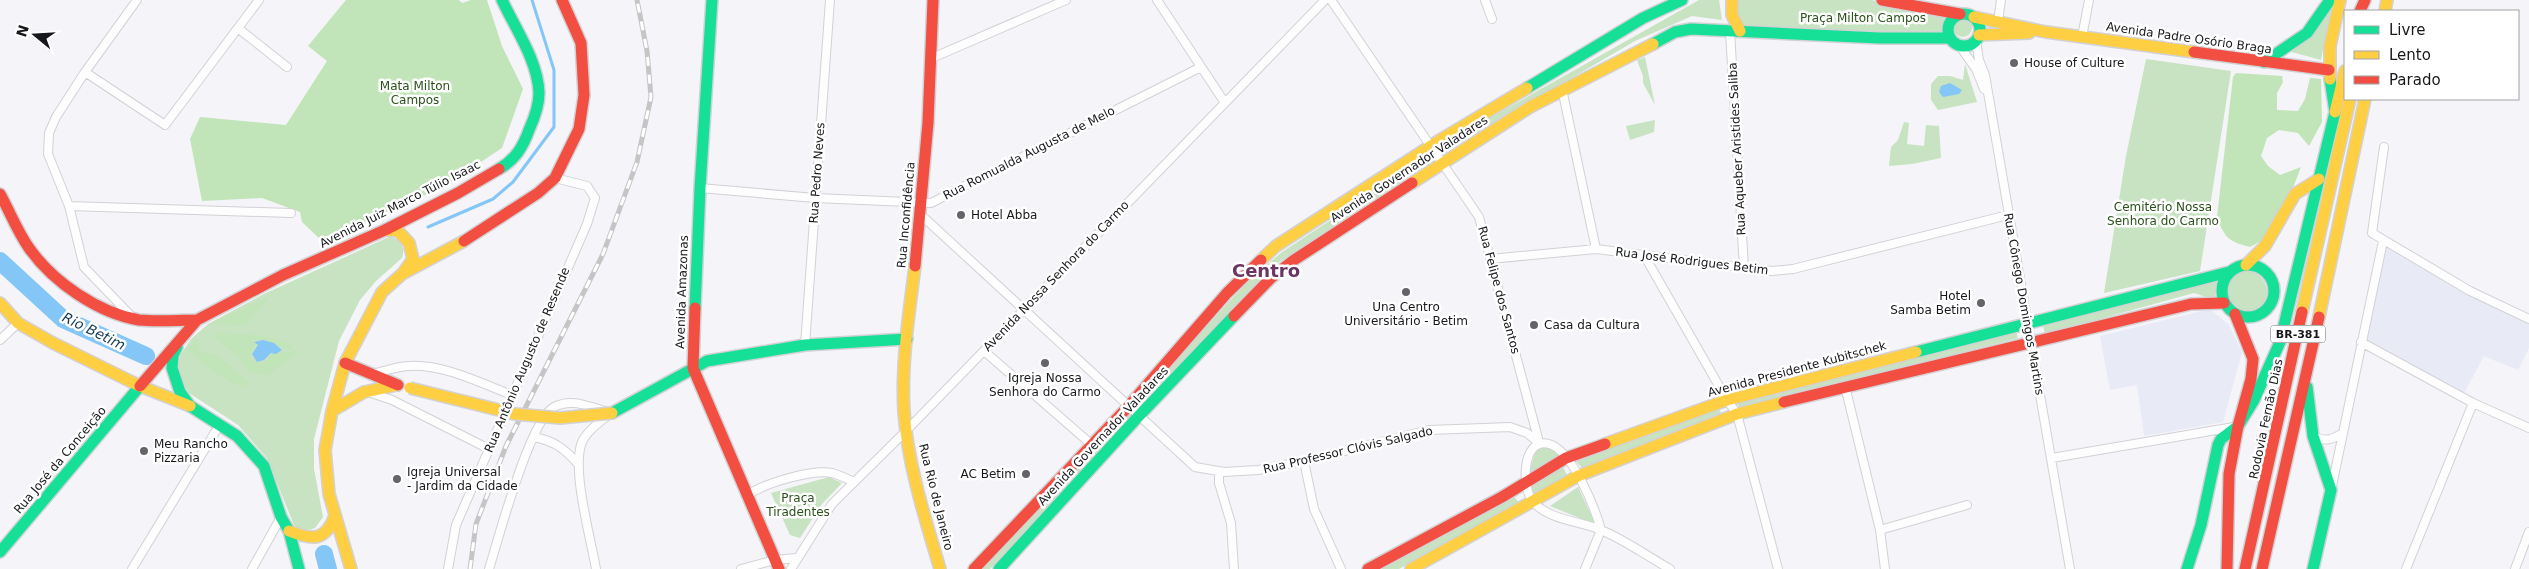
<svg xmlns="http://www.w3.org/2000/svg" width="2529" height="569" viewBox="0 0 2529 569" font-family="'DejaVu Sans',sans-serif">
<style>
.built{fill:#e8eaf6}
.green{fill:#c7e3c1}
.forest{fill:#c1e4b8}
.water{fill:#84c6f6}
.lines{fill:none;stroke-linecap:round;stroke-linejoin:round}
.stream{stroke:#84c6f6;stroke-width:3}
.river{stroke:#84c6f6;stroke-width:18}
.street-casing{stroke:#d2d2d6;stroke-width:10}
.fast-casing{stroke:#d2d2d6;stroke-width:14}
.slow-casing{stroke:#d2d2d6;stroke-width:14}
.jam-casing{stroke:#d2d2d6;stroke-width:14}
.street{stroke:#fdfdfe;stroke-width:8}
.fast{stroke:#16e098;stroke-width:11}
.slow{stroke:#ffcf43;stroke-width:11}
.jam{stroke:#f24e42;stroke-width:11}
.rail-casing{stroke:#c5c5c6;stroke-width:5}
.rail{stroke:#fff;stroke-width:3;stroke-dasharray:9;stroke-linecap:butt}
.slow-bridge-casing{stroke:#d2d2d6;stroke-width:14;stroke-linecap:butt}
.slow-bridge{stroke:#ffcf43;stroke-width:11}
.poi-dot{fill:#646569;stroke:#fff;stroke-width:2}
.labels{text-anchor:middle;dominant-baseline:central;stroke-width:5;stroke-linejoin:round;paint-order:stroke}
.shield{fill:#fff;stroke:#5d5d5f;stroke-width:1}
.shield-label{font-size:11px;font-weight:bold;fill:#17181b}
.park-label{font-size:12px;fill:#295119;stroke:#fff}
.street-label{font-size:12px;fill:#17181b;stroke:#fff}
.poi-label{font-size:12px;fill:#17181b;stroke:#fff;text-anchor:start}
.water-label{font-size:14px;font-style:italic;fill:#123a54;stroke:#fff}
.district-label{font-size:18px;font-weight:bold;fill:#6b3563;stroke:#fff}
</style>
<rect width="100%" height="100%" fill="#f4f4f9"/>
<path class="built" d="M2383 241 2529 319V348L2518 370 2484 356 2462 397 2361 342Z
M2210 309 2229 325 2242 352 2223 422 2144 436 2137 385 2110 390 2100 336Z"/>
<path class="green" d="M1699 0H1719L1722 20 1692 16 1635 41 1472 136 1273 266 990 569H980L1116 426 1248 281 1282 252 1463 133Z
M1733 0H1871L1950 15 1945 21 1943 35 1741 29Z
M2331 9 2321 60 2288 51Z
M1954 28a9 9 0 1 1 18 0a9 9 0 1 1-18 0Z
M1645 57 1655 105 1643 83V76L1637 60Z
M2146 59 2231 71 2200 271 2104 293 2126 156Z
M1965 64 1977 102 1938 110 1931 100V84L1938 76H1950L1963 80Z
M1655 120 1654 132 1630 140 1626 126Z
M1904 122 1909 123 1907 144 1924 146 1926 125 1939 126 1941 158 1912 164 1889 166 1891 147 1898 140Z
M389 237C400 238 406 247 402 258L376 281 360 300 339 341 314 439V469L323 517 315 528C308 531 301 531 294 525L267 458 238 425 189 393 178 373 180 354H181L191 339 208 324 264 294Z
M2225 292a21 21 0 1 1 42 0a21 21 0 1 1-42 0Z
M2218 277 2215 289V300L2194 293 2045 334 2041 317Z
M2014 325 2018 338 1739 409 1737 401Z
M1718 408 1722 414 1582 468 1575 460Z
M1544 447 1553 450 1561 458 1529 475 1535 451Z
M1563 467 1568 477 1536 497 1530 487Z
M829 477 842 483 822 504 800 538 790 535 771 493Z
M1578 487 1596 525 1550 506Z
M1512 495 1519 502 1399 569H1378Z"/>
<path class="forest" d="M346 0H459L462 3 471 0H487L502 46 523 89 502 148 443 187 322 241 302 222 300 212 262 198 202 201 190 139 200 117 286 125 327 61 308 46Z
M2236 73 2282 76 2283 82 2277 93V110L2298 111 2305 99 2310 78 2321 79 2322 122 2309 146 2298 133 2279 130 2267 138 2261 156 2268 166 2280 175 2301 167 2291 193 2261 241 2250 247C2229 242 2224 237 2217 217L2233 77Z
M269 297 244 326 212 323Z
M217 333C243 334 267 334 291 345L292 349C277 349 269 335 253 340L254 346 248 357 256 364 266 362 271 355 300 350 267 376 249 371 238 356 213 336Z
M198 339 199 352 215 354 249 382 244 388 217 374 187 349Z"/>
<path class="water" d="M1950 83 1962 90 1959 94 1943 97 1939 92 1941 86Z
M263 340 274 343 282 350 276 354 271 353 264 360 257 362 252 354 258 345 254 342Z"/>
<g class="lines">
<path class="stream" d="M428 227 493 199 513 182 554 127V70L532 0"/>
<path class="river" d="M0 261 63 319 146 356
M324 554 328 569"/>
<g class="street-casing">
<path id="street" d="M1157 0 1225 103
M1331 0 1479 217 1539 442
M1485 0 1492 19
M1998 21 2001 0
M239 29 287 67
M1730 31 1744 268
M2082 37 2089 0
M1976 40 1979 60 1985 75 2070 569
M1959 45 1976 69 1984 89
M932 58 1066 0
M85 72 165 125 259 0
M1562 89 1596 249
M2384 147 2372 233 2470 291 2529 319
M700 188 815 198 931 203 1201 67
M69 206 291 213
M920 214 1195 467 1224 472 1258 470 1304 461 1429 430 1510 427 1527 433 1540 444
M1644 255 1727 400 1737 414 1778 569
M1490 259 1596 249 1772 271 1793 269 2008 215
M132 317 84 267 69 206 48 154 49 133 56 117 85 72 137 0
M0 340 18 323
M2361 342 2473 403 2529 428
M805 345 830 0
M984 351 1091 444
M375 373C386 371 398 366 409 366 444 364 480 383 512 395
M1845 386 1880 530 1885 569
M371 393 392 400 489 449
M2313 436C2326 442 2331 440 2343 433
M534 437C554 441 564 448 577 463
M2052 458 2234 427
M1304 461 1314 509 1341 569
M1219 471V483L1231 523 1234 569
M2332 486 2383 241
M748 495C765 483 812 469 832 473 840 475 847 479 854 482
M1601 530C1595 508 1572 450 1549 444 1521 437 1521 490 1534 503 1551 520 1579 521 1601 530 1625 540 1647 556 1670 569
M1880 530 1967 505
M132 569 220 424
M252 569 281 517
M448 569 456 525 587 224 595 198 587 186 555 178
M489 569C498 540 530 419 554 407 572 398 587 406 605 411
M596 569C591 539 571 469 582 442 587 431 599 422 609 415
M741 569 775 560 796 558
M791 569 832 504 906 431 1325 0
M1585 569 1601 530
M2406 569 2473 403
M2515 569 2529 532"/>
</g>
<g class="fast-casing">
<path id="fast" d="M1948 30a16 16 0 1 1 32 0a16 16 0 1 1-32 0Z
M1653 44 1675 32 1691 29 1879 38H1949
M2264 62 2307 33 2330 0
M1527 88 1643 18 1682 0
M499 169C515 160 523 147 529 130 534 119 539 105 539 93 538 61 515 28 502 0
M2222 291a26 26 0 1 1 52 0a26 26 0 1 1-52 0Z
M695 308 700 188 712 0
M177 347 173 355 172 368 180 392 190 406 237 436 264 466 281 517 289 531 299 569
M1916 352 2229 272
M2307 387 2313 436 2331 490 2313 569
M612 413 707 361 805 345 907 339
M2238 426 2254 400 2280 342 2335 112 2330 79
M0 552 140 386
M999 569 1136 419 1234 316
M2187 569 2201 525 2218 445 2221 439 2238 426"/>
</g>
<g class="slow-casing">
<path id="slow" d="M1732 0V15L1740 31
M2385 11 2387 0
M1974 17 2046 32 2194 52
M1979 35 2029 33
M2330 79V46L2340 0
M2335 112 2345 71
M1412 183 1530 107 1653 44
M385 230 398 231 409 243 413 259 403 273
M1261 260 1276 246 1440 140 1527 88
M2246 265 2265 246 2295 194 2319 179
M915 266C909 314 901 364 904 412 908 466 925 518 940 569
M0 303 18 323 53 343 140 386 190 406
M2302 312 2350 99
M2319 317 2365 99
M332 411 364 392 397 385
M1605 444 1727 400 1916 352
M289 531C312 540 325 542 335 516
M351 569 329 494 325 450 332 411 345 363 382 292 402 274 464 241
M1411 569 1578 476 1737 414 1784 402"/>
</g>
<g class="jam-casing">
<path id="jam" d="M1882 0 1960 14
M2360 11 2365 0
M2194 52 2329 70
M0 194C10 212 17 231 29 248 53 282 98 313 139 320 158 322 178 320 197 320
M464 241 538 193 555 178 579 129 584 95 581 43 562 0
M915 266 928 123 933 0
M695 308 693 368 779 569
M1234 316 1271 278 1294 260 1412 183
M345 363 398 385
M140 386 197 320 283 275 385 230 458 193 499 169
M1784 402 2191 304 2224 303
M974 569 1126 409 1227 293 1261 260
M1368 569 1502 497 1566 458 1605 444
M2227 569 2229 474 2238 426 2251 379 2253 359 2235 314
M2245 569 2302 312
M2262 569 2319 317"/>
</g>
<use href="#street" class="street"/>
<use href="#fast" class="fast"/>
<use href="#slow" class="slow"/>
<use href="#jam" class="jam"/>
<g class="rail-casing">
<path id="rail" d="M470 569 476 524 506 446 603 254 637 162 651 97 647 51 637 0"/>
</g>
<use href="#rail" class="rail"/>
<g class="slow-bridge-casing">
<path id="slow-bridge" d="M410 388 515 414 560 418 612 413"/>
</g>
<use href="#slow-bridge" class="slow-bridge"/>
</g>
<g class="poi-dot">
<circle cx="2014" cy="63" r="5"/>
<circle cx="961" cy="215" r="5"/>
<circle cx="1406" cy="292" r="5"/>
<circle cx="1981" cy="303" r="5"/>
<circle cx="1534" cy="325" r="5"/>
<circle cx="1045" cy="363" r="5"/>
<circle cx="144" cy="451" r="5"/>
<circle cx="1026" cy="474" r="5"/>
<circle cx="397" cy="479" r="5"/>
</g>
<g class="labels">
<rect class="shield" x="2270.5" y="325.5" width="55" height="17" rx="4"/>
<g class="shield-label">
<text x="2298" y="334">BR-381</text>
</g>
<g class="park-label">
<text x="1863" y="18">Praça Milton Campos</text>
<text x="415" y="86">Mata Milton<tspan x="415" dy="14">Campos</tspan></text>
<text x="2163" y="207">Cemitério Nossa<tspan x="2163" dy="14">Senhora do Carmo</tspan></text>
<text x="798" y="498">Praça<tspan x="798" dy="14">Tiradentes</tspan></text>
</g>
<g class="street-label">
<text transform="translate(2189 38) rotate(8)">Avenida Padre Osório Braga</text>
<text transform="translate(1737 149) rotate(-93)">Rua Aqueber Aristides Saliba</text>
<text transform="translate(1029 153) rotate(-27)">Rua Romualda Augusta de Melo</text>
<text transform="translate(1409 169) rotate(-33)">Avenida Governador Valadares</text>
<text transform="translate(817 173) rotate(-86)">Rua Pedro Neves</text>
<text transform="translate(400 204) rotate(-27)">Avenida Juiz Marco Túlio Isaac</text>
<text transform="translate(906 215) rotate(-85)">Rua Inconfidência</text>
<text transform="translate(1692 261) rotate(7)">Rua José Rodrigues Betim</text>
<text transform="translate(1056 276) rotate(-46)">Avenida Nossa Senhora do Carmo</text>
<text transform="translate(1499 290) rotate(75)">Rua Felipe dos Santos</text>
<text transform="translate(682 292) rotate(-88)">Avenida Amazonas</text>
<text transform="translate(2024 304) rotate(80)">Rua Cônego Domingos Martins</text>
<text transform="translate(527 360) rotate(-67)">Rua Antônio Augusto de Resende</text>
<text transform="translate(1797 369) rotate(-15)">Avenida Presidente Kubitschek</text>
<text transform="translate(2266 419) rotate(-78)">Rodovia Fernão Dias</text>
<text transform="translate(1103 436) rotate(-47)">Avenida Governador Valadares</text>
<text transform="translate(1348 450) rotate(-13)">Rua Professor Clóvis Salgado</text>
<text transform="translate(60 460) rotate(-50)">Rua José da Conceição</text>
<text transform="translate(936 497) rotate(76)">Rua Rio de Janeiro</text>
</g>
<g class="poi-label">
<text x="2024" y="63">House of Culture</text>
<text x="971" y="215">Hotel Abba</text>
<text x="1971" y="296" text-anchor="end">Hotel<tspan x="1971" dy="14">Samba Betim</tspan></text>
<text x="1406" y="307" text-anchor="middle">Una Centro<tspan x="1406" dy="14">Universitário - Betim</tspan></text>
<text x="1544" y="325">Casa da Cultura</text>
<text x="1045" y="378" text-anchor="middle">Igreja Nossa<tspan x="1045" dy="14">Senhora do Carmo</tspan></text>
<text x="154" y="444">Meu Rancho<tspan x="154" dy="14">Pizzaria</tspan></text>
<text x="407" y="472">Igreja Universal<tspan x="407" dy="14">- Jardim da Cidade</tspan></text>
<text x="1016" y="474" text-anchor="end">AC Betim</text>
</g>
<g class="water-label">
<text transform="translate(94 331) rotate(26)">Rio Betim</text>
</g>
<g class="district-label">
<text x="1266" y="270">Centro</text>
</g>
</g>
<rect x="2344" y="10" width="175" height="90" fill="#ffffff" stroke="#a2a3a4"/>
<rect x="2354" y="26" width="25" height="8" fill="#16e098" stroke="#a2a3a4"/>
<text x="2389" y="35" font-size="15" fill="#17181b">Livre</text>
<rect x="2354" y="51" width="25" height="8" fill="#ffcf43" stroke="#a2a3a4"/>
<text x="2389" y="60" font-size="15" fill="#17181b">Lento</text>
<rect x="2354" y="76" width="25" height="8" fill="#f24e42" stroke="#a2a3a4"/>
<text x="2389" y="85" font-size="15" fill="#17181b">Parado</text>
<g transform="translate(35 35) rotate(288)" stroke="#ffffff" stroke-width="4" paint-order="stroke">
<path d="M0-4L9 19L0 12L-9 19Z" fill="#17181b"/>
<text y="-8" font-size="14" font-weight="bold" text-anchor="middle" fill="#17181b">N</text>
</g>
</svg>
